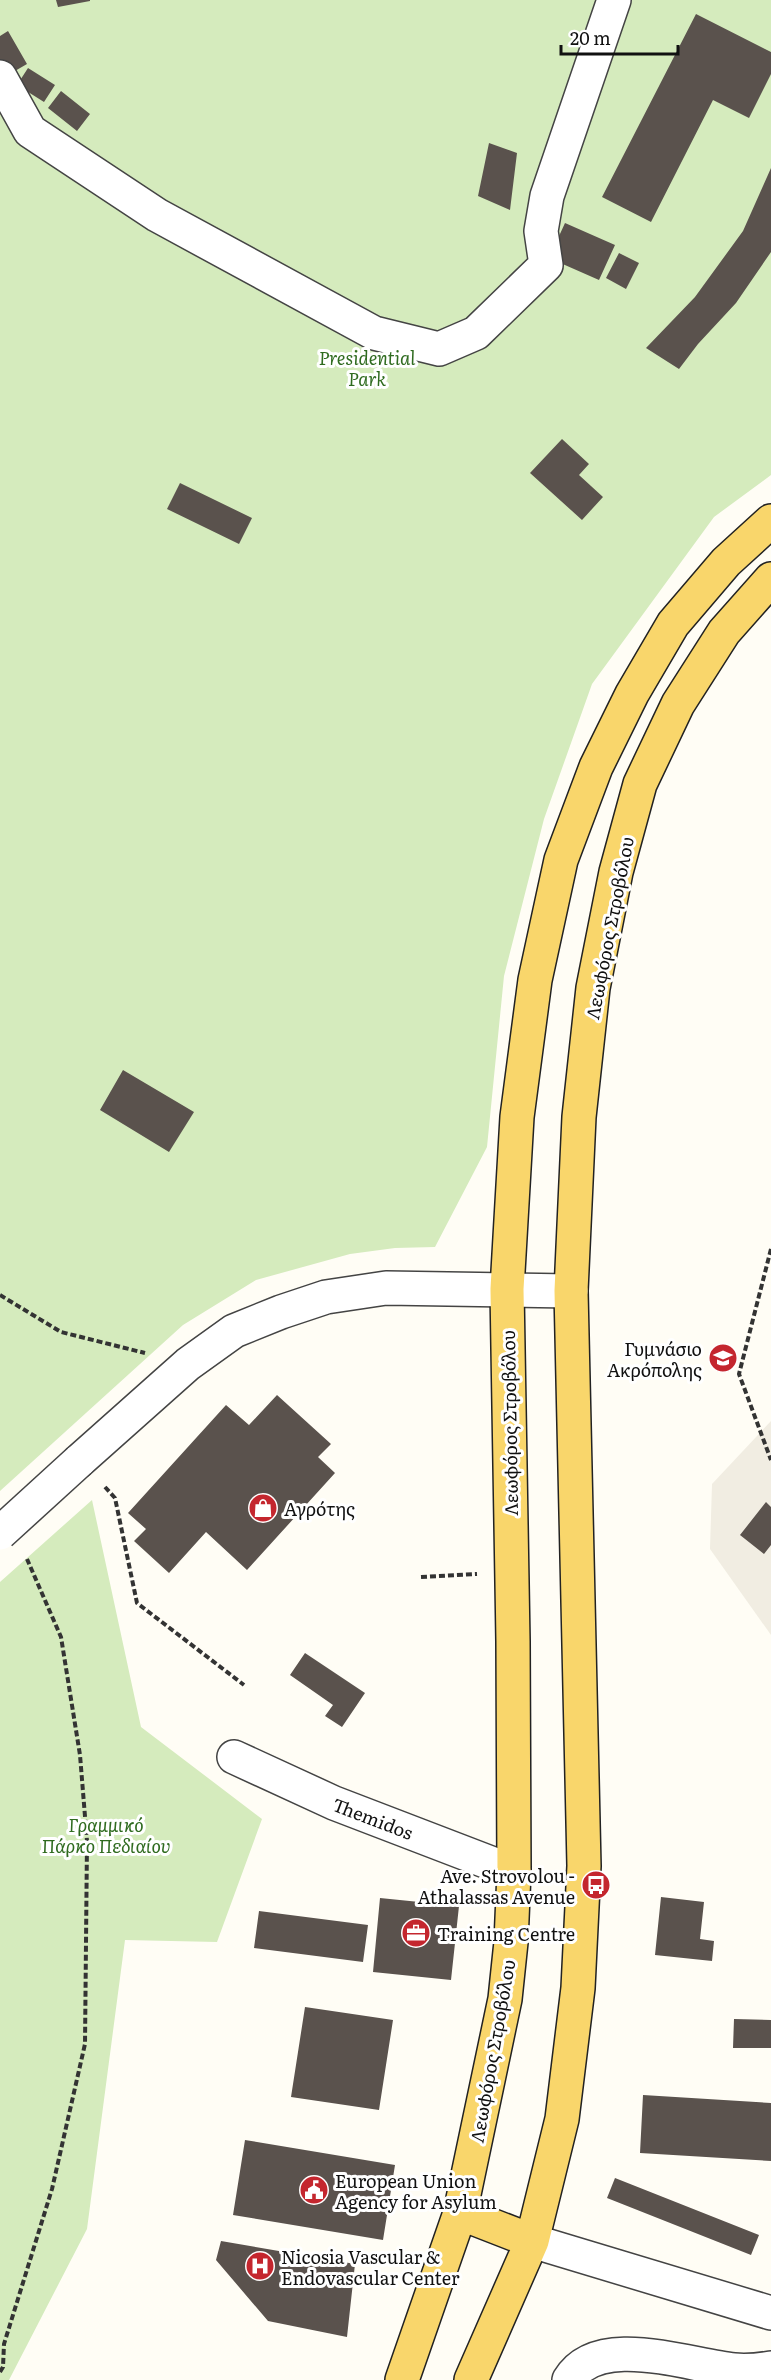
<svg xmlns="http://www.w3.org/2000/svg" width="771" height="2380" viewBox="0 0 771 2380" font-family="Literata,serif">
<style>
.green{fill:#d5ebbd}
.plaza{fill:#f1ede2}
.building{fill:#5a524d}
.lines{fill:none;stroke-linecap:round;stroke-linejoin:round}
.minor-casing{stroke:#444;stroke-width:36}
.major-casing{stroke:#222;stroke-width:36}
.path{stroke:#333;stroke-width:4;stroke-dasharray:6 3;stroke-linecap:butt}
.minor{stroke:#fff;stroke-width:33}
.major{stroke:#f9d66b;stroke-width:33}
.minor-bridge-casing{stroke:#444;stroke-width:36;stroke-linecap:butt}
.minor-bridge{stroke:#fff;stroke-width:33}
.labels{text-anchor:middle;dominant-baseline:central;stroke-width:6;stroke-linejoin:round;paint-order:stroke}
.park-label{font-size:18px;font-style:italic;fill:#2f6b1f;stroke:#fff}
.street-label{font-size:18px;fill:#111;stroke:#fff}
.poi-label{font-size:18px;fill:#111;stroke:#fff;text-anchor:start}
</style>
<rect width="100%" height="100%" fill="#fffdf5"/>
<path class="green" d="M0 0H771V475L714 517 592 684 544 819 504 976 487 1147 435 1247 395 1248 350 1254 256 1280 183 1325 0 1491Z
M92 1500 141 1727 262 1819 217 1942 125 1940 87 2229 9 2380H0V1582Z"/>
<path class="plaza" d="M771 1421V1635L710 1549 712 1484Z"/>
<path class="building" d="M56 0H90V1L58 7Z
M696 14 771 52V74L749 118 713 100 651 222 602 197Z
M8 31 27 64 8 75 0 61V36Z
M28 68 55 85 44 102 17 85Z
M61 91 90 114 77 131 48 108Z
M489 143 517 153 510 210 478 196Z
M771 168V252L736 303 698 344 679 369 646 348 695 297 743 231Z
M565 223 615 245 599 280 549 258Z
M619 253 639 263 626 289 606 278Z
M562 439 589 464 579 475 603 497 582 520 530 473Z
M180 483 252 518 239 544 167 509Z
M123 1070 194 1112 169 1152 100 1110Z
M277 1395 331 1444 318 1457 335 1473 247 1570 206 1532 169 1573 134 1541 146 1529 128 1513 226 1405 249 1425Z
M766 1502 771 1507V1545L764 1554 740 1535Z
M305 1653 365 1693 342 1727 325 1716 333 1705 290 1675Z
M661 1897 704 1902 700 1939 714 1941 712 1961 655 1955Z
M380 1898 459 1906 451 1980 373 1972Z
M259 1911 368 1925 363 1962 254 1948Z
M305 2007 393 2020 379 2110 291 2097Z
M734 2019 771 2020V2048H733Z
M643 2095 771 2103V2161L640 2153Z
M245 2140 395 2165 383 2240 233 2215Z
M615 2178 759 2235 751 2255 607 2198Z
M221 2241 355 2264 347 2337 268 2321 216 2260Z"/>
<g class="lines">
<g class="minor-casing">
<path id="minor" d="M0 77 30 131 157 215 374 333 439 349 476 333 546 265 541 231 547 196 614 0
M79 1461 188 1364 234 1331 281 1312 326 1297 386 1288 571 1291
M234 1757 334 1803 514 1872
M532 2241 771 2313
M569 2380C598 2331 690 2366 734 2370 747 2371 759 2370 771 2368"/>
</g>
<g class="major-casing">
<path id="major" d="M460 2213 532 2241
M402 2380 460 2213 505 1999 511 1942 514 1872 513 1641 507 1289 517 1117 535 980 561 860 596 767 632 694 673 624 726 562 771 521
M471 2380 532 2241 562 2119 578 1988 584 1866 571 1291 579 1117 593 988 616 872 640 784 678 704 724 632 771 579"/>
</g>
<path class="path" d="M771 1249 739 1374 771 1460
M0 1295 61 1332 145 1353
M105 1487 115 1498 137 1603 244 1685
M421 1577 477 1574
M0 2372 3 2367 4 2344 52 2189 85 2044 87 1841 80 1755 61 1637 27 1559"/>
<use href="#minor" class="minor"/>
<use href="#major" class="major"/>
<g class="minor-bridge-casing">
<path id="minor-bridge" d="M0 1533 79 1461"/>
</g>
<use href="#minor-bridge" class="minor-bridge"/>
</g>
<defs>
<g id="school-disc" transform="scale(1.5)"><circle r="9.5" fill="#c4262e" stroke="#fff"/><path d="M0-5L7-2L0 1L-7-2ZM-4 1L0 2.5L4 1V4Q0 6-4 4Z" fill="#fff"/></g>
<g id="shop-disc" transform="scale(1.5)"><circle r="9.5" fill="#c4262e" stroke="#fff"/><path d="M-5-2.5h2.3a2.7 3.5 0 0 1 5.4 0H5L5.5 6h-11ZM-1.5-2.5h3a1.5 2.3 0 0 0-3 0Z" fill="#fff"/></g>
<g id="bus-disc" transform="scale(1.5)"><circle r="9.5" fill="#c4262e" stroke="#fff"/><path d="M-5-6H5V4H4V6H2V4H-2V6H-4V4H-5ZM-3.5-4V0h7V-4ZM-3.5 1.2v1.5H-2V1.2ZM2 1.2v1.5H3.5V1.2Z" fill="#fff"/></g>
<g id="office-disc" transform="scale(1.5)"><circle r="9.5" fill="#c4262e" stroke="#fff"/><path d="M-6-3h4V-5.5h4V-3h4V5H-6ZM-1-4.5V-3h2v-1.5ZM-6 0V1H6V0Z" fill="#fff"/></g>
<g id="civic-disc" transform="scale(1.5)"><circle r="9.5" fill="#c4262e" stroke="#fff"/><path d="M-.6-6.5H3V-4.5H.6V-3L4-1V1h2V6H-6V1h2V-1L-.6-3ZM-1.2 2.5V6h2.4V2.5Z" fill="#fff"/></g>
<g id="hospital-disc" transform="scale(1.5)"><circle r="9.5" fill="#c4262e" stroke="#fff"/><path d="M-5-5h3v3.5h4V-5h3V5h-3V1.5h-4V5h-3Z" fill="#fff"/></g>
</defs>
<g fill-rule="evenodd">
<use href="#school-disc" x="723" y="1358"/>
<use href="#shop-disc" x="263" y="1508"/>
<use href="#bus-disc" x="596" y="1885"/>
<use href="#office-disc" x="416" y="1933"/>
<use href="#civic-disc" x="314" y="2190"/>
<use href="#hospital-disc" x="260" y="2266"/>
</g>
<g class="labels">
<g class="park-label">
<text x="367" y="357">Presidential<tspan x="367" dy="21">Park</tspan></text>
<text x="106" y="1824">Γραμμικό<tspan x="106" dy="21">Πάρκο Πεδιαίου</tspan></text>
</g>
<g class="street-label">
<text transform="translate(609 928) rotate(-79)">Λεωφόρος Στροβόλου</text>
<text transform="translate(509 1423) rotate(-91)">Λεωφόρος Στροβόλου</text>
<text transform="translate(373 1818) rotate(21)">Themidos</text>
<text transform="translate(492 2051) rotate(-80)">Λεωφόρος Στροβόλου</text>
</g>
<g class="poi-label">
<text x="702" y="1348" text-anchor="end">Γυμνάσιο<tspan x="702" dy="21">Ακρόπολης</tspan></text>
<text x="284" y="1508">Αγρότης</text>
<text x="575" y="1875" text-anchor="end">Ave. Strovolou -<tspan x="575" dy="21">Athalassas Avenue</tspan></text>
<text x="437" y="1933">Training Centre</text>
<text x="335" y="2180">European Union<tspan x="335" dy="21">Agency for Asylum</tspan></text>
<text x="281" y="2256">Nicosia Vascular &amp;<tspan x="281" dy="21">Endovascular Center</tspan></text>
</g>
</g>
<path d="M561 45v9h117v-9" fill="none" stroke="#111111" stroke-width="3"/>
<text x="570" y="45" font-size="18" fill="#111111" stroke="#ffffff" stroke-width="4.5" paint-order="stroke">20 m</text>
</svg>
